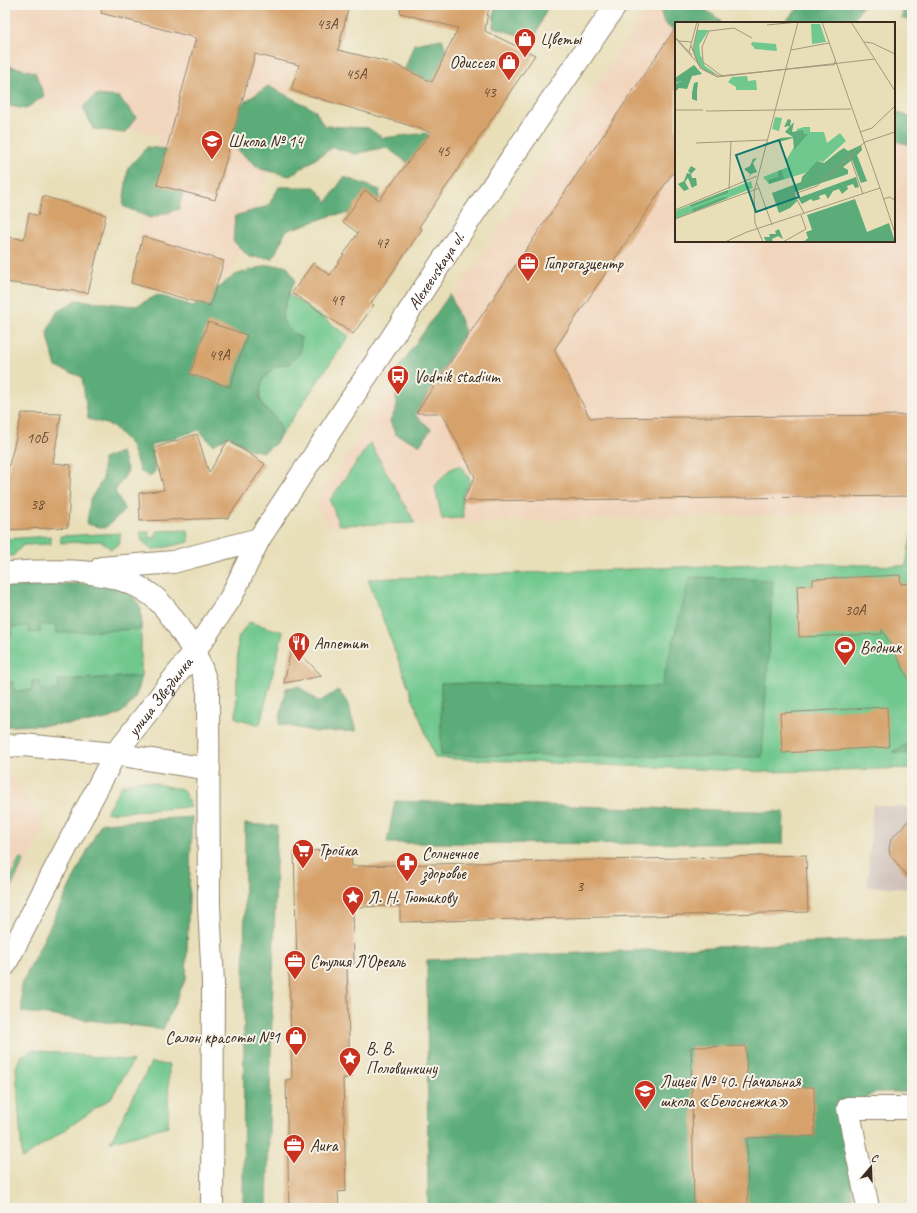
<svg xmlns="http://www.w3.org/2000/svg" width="917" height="1213" viewBox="0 0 917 1213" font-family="Caveat,sans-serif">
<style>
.built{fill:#f1d5bd}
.industrial{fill:#cec1ba}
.green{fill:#70c88e;stroke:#567956}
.forest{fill:#5cac79;stroke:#4c6b4c}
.building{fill:#d6a16b}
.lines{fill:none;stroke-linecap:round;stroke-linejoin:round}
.street-casing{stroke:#92846c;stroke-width:24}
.secondary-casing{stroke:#92846c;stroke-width:24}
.street{stroke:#fff;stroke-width:22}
.secondary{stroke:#fff;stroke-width:22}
.labels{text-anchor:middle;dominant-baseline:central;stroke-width:4;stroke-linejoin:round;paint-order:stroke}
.number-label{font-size:15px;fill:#624831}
.poi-label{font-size:17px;fill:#3b2a1e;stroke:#f7f3e8;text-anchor:start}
.street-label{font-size:17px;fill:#3b2a1e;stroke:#f7f3e8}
.inset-road{fill:none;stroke:#a3977b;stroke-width:1}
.view{fill:#0f766e;fill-opacity:0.15;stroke:#0f766e;stroke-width:2}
.inset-edge{fill:none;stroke:#3b2a1e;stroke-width:2}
</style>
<rect width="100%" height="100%" fill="#f7f3e8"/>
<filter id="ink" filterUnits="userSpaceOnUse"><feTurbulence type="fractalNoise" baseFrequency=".025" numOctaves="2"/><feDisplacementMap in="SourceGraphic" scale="8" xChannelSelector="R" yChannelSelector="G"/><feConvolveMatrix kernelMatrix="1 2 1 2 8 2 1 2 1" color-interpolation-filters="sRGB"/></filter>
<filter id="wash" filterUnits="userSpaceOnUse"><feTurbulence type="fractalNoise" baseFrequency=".012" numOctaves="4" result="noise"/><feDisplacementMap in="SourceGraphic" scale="16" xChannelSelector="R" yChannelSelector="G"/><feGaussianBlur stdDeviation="0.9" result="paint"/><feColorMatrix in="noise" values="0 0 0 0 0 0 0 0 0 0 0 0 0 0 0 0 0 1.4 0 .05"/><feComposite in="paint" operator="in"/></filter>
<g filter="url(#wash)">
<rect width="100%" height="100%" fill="#e8dfb9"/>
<path class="built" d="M5 5H313L288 88 291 90 263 186 231 274 216 285 152 254 133 249 140 225 159 136 5 94Z
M650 5H680L676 23V241H894V133L912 139V511L327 526 319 512V500L323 490Z
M5 776H13L44 827 5 911Z"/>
<path class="industrial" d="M873 805 912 808V889L867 886Z"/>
<path class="green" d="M288 294 349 336 275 444 281 428C275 415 275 419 266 409 254 397 261 374 275 367 279 365 286 364 290 363L301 338 290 331 282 319Z
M370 443 415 523 339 525 330 500Z
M460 465 471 481 462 496 463 518 442 519 435 486 449 470Z
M912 529V768L770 772 435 758 368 579 785 563 906 566Z
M188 530 189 542 153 550 143 542 140 532H149V538L156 537V531Z
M121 533 119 544 111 549 101 541 61 543 60 536Z
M50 536 51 544 23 545 13 556H5V539Z
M5 587 131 597 141 609V676C140 691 132 706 119 714 100 726 30 725 5 726Z
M249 622 283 632 260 725 236 718 238 638Z
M141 780 183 790 191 807 106 813 122 785Z
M20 858 24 860 5 901V891Z
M32 1050 133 1061 111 1098 22 1159 16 1067 21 1056Z
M151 1063 169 1065 168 1126 110 1142Z"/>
<path class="forest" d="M495 5H548L534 40 493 27Z
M659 5H699L720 20 719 23H676V32L664 23Z
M802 5H863L852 23H783Z
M905 5H912V21L901 18Z
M442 39 449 58 435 90 402 77 414 44Z
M5 65 35 72 44 96 25 109 5 105Z
M268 86 315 110 324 126 368 128 383 138 427 133 434 150 408 163 386 147 355 154 333 147 290 176 260 169 227 141 236 108Z
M96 95 119 97 136 117 125 133 93 129 83 107Z
M894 111 912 118V145L894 141Z
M147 147 172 150 185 181 179 209 150 218 123 206 128 168Z
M344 177 380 190 377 211 333 215 286 231 273 258 249 257 233 241 235 216 268 206 279 187H315L327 202Z
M268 265 287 266 295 280 284 306 282 319 290 331 301 338 300 353 290 363 275 367 263 379 259 397 265 409 275 416 281 428 275 444 263 452 249 449 229 436 213 445 199 430 151 445 155 471 150 477 140 471 131 445 113 426 88 419 82 377 56 367 47 332 57 312 77 300 136 306 158 295 193 306 235 275Z
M450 294 465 332 415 415 431 429 420 445 395 434 390 421 397 407 394 375Z
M121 452 128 471 115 491 125 510 105 528 87 524 90 500 103 479V459Z
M690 577 773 580 762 757 441 755V683L661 687Z
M105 582C117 587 137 595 141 609 142 615 141 623 141 629L56 633 55 625H40V632L29 633V626L11 627V635H5V587Z
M141 676C140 691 132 706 119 714 100 726 30 725 5 726V683L13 682 14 691 32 690V681H40L41 690H58V680Z
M298 686 319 702 338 690 347 702 356 731 317 732 279 724 286 688Z
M912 742V754L892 752Z
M395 801 784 812 783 844 387 843Z
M192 817 186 978 163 1029 22 1012 21 985 101 823Z
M245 824 277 826 267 1208H243Z
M912 938V1092H876L851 1106 852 1208H428L427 960Z"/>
<g id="blocks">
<path class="building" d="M102 5H349L338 50 392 63 432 82 458 28 400 13 401 5H489L485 31 535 55 419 227 422 229 371 303 374 305 353 334 292 293 313 263 330 275 358 233 343 222 365 190 379 200 431 132 291 90 299 65 255 54 215 200 157 185 196 38 101 13Z
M676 27V168L554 350 590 418 912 415V496L463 501 475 477 442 413H416Z
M43 196 106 215 88 293 5 282V237L24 239 29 213 38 216Z
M143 236 224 261 210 306 131 283Z
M208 322 247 335 230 387 190 374Z
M22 413 61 414 53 463 71 465 68 527 5 530V482Z
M197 434 209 473 228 440 265 464 228 518 140 521 139 493 164 490 154 448Z
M900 575 901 584 912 583V685L882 629V634L799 637 797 586 813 585V579Z
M292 645 322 676 284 683Z
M887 707 889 747 782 753 780 713Z
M912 817V882L890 855 889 849 891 839Z
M351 850 352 866 806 855 808 912 400 922V906L353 907 354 964H347L350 1078H343L346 1191 338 1192 339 1208H289L286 1080 292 1079 289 966H297L294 851Z
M746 1046 747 1087H814L815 1136 747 1138 748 1208H694L691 1047Z"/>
</g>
</g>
<g filter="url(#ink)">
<use href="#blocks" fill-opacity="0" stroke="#92846c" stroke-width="1"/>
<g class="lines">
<g class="street-casing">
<path id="street" d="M5 965 115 754
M868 1208 848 1108H912"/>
</g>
<g class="secondary-casing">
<g id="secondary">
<path d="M101 568 173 562 259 539"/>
<path d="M5 573C52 571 109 565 150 594 163 603 173 618 181 631 195 652 203 667 208 692L209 906 213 982 212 1208"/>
<path d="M5 746 23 745 115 754 209 769"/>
<path id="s1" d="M115 754 195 651 230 599 259 539 464 228 616 5"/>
</g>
</g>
<use href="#street" class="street"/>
<use href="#secondary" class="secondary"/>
</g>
</g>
<defs>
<g id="shop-pin" transform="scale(1.15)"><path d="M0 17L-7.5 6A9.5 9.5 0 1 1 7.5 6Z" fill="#c8321e" stroke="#f7f3e8"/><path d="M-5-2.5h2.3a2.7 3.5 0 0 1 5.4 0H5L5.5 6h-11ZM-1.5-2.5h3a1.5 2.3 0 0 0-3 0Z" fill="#fff"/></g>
<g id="school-pin" transform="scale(1.15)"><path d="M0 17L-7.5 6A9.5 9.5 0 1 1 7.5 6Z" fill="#c8321e" stroke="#f7f3e8"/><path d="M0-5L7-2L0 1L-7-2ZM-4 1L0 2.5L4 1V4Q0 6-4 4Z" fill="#fff"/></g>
<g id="office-pin" transform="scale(1.15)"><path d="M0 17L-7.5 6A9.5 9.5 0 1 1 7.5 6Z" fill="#c8321e" stroke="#f7f3e8"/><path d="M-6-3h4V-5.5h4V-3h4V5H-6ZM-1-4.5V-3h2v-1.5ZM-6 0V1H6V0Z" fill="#fff"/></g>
<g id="bus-pin" transform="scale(1.15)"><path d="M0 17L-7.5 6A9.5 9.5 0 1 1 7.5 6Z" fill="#c8321e" stroke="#f7f3e8"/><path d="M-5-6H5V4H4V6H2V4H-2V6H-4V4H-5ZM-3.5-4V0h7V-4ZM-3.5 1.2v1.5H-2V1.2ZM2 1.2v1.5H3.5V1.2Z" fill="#fff"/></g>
<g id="restaurant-pin" transform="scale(1.15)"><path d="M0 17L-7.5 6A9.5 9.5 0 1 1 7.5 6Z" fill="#c8321e" stroke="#f7f3e8"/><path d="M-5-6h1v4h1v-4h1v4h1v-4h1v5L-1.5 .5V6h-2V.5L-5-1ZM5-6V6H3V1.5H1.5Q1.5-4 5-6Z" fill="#fff"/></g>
<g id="stadium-pin" transform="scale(1.15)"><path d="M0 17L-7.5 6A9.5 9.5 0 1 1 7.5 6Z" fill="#c8321e" stroke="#f7f3e8"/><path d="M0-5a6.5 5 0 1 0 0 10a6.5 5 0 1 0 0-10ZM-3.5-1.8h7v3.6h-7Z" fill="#fff"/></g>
<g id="supermarket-pin" transform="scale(1.15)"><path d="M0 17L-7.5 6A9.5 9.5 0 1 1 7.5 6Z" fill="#c8321e" stroke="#f7f3e8"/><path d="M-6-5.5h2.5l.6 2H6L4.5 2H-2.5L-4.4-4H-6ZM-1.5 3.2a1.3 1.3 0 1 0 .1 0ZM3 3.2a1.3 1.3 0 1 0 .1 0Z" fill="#fff"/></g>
<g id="pharmacy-pin" transform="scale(1.15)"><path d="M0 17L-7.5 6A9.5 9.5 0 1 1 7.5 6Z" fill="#c8321e" stroke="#f7f3e8"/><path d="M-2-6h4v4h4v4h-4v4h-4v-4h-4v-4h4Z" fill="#fff"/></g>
<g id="sight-pin" transform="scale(1.15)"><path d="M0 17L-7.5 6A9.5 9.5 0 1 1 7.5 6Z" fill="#c8321e" stroke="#f7f3e8"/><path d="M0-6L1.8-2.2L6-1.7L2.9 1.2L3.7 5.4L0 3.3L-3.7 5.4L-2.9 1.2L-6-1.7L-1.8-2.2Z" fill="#fff"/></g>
</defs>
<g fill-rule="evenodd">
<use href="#shop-pin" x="525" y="39"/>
<use href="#shop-pin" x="509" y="62"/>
<use href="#school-pin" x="212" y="141"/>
<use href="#office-pin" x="528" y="263"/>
<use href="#bus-pin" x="398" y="376"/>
<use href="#restaurant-pin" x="299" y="643"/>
<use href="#stadium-pin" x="845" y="647"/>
<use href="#supermarket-pin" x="303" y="850"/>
<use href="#pharmacy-pin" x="407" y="863"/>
<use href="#sight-pin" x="353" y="897"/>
<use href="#office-pin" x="295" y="961"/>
<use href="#shop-pin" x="296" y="1037"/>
<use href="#sight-pin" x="350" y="1058"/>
<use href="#school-pin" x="645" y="1091"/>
<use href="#office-pin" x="294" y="1145"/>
</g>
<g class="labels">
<g class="number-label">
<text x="327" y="24">43А</text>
<text x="356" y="74">45А</text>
<text x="489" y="92">43</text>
<text x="443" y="151">45</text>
<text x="382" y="243">47</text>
<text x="337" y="300">49</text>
<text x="219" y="355">49А</text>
<text x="37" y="438">10Б</text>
<text x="37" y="504">38</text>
<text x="855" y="610">30А</text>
<text x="580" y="886">3</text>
</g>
<g class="poi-label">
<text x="540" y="39">Цветы</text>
<text x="494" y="62" text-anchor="end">Одиссея</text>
<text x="228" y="141">Школа № 14</text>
<text x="544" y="263">Гипрогазцентр</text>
<text x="414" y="376">Vodnik stadium</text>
<text x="314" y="643">Аппетит</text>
<text x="860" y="647">Водник</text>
<text x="318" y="850">Тройка</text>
<text x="422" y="853">Солнечное<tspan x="422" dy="20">здоровье</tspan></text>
<text x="368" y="897">Л. Н. Тютикову</text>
<text x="310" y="961">Стулия Л'Ореаль</text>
<text x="280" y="1037" text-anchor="end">Салон красоты №1</text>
<text x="366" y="1048">В. В.<tspan x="366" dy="20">Половинкину</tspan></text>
<text x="660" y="1081">Лицей № 40. Начальная<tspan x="660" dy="20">школа «Белоснежка»</tspan></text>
<text x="310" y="1145">Aura</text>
</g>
<g class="street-label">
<text stroke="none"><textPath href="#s1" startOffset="581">Alexeevskaya ul.</textPath></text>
<text stroke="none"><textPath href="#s1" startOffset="73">улица Звездинка</textPath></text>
</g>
</g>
<g transform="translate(675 22)">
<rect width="220" height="220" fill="#e8dfb9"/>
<path d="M136 2H145L151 20 137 22ZM22 8H34L24 23 25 32 30 44 44 54 29 48 22 41 18 27ZM77 20 101 22 102 29 80 27 76 22ZM72 54 73 59 81 58 82 68H61V65L53 60 57 55ZM100 95 107 96 104 109 97 107ZM129 105H135V110H149L152 121 165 111 171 119 148 140 144 139 130 151 94 162 88 155 113 145 111 138 119 125 122 107ZM76 159 78 166 0 197V189Z" fill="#70c88e"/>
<path d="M19 43 27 52 39 55 27 52 17 54 12 67 4 66 1 69 0 62 7 59 0 61V56ZM23 60 22 69V79L17 77V71L19 61ZM113 97 116 98 115 104 119 100 117 110 128 108 129 112H133L119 128 118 116 104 120 105 116 118 115 110 110 115 104 109 105ZM186 123 187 128 182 133 192 159 186 161 177 138 168 145 173 148V152L120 170 122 179 115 186 104 191 97 171 126 160 127 155 142 139 149 141 164 129 169 126 173 129ZM82 136 78 141 82 150 76 152 74 156 75 152 69 147 75 144 78 137ZM16 144 21 147 16 152 17 156H21L22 163 17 166 13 156 10 160 14 167 9 169 3 162 9 159 12 151 16 152 13 149ZM107 148 109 157 94 162 93 158 103 155V149ZM181 155 184 165 180 166 178 162 172 164 173 167 167 172 164 167 158 169 153 177 150 172 144 174 145 177 138 179 136 177 127 182 123 176ZM53 168V171L16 185 15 183ZM49 175 53 176 18 190 17 187ZM180 177 192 210 214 201 220 220H128L133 216 131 210 137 208 132 193ZM104 207 108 217 103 214 97 217 98 220H91L89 215H95L94 212H101L100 209Z" fill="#5cac79"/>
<path class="inset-road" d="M147 0 205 166M176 0 220 69M92 3 123 0M0 15 17 33M0 16 29 48 44 54 154 43H159L160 39M4 19 17 20M189 20 197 21 220 32M16 24 25 46 42 55 200 37M116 28 154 21M14 30 22 0M21 37 18 26 24 0M47 54 28 40 27 25 34 9 59 6 77 16M0 88H28M31 89 176 87M185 110 197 106 220 84M21 121 92 118M175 135 188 172M82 161 97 203M54 167 56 120M209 177 214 175 220 178M0 188 82 154M129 191 119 172 142 164 190 120 220 110M0 197 84 166M50 220 72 210 205 166 220 211M88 220 80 201 79 170 123 0M108 220 131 207 126 193"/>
<path class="view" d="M104 118 124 175 81 190 61 133Z"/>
<rect width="220" height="220" class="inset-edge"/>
</g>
<rect width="917" height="1213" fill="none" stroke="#f7f3e8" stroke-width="20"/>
<g transform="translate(871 1167) rotate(19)" stroke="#f7f3e8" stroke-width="3" paint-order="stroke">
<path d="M0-3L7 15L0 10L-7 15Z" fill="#3b2a1e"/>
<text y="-6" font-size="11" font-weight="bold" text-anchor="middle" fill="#3b2a1e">С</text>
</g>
</svg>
